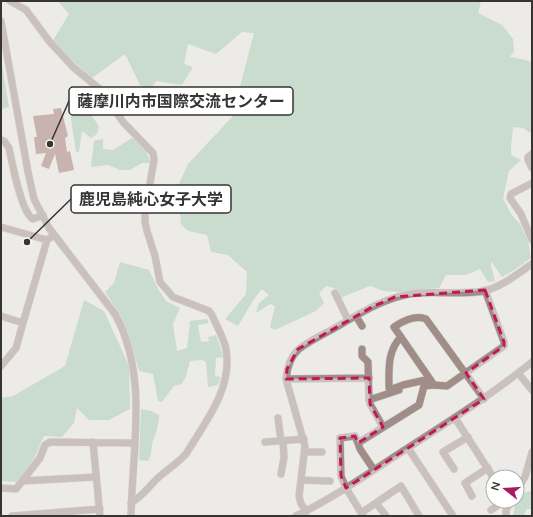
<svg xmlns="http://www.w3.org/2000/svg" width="533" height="517" viewBox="0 0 533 517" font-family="Mulish,'Noto Sans JP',sans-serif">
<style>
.forest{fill:#9fc9ae}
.building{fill:#9c7069}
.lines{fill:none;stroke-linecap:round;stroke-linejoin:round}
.minor-casing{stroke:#c8c7c3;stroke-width:8}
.minor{stroke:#a18d87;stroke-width:7}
.marked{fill:none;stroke:#c2185b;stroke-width:3;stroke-dasharray:8 5;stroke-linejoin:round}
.leader{fill:none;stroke:#363534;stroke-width:1.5}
.callout-dot{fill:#363534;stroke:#fff;stroke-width:1.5}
.callout{fill:#fff;stroke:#363534;stroke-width:1.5}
.callout-label{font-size:16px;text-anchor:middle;font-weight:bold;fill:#363534}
</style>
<rect width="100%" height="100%" fill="#ecebe7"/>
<path class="forest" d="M58 1H481L478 13 502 25 513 39 514 51 510 57 526 60 532 63V134L523 128 513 127 511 147V155L521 160 509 171 503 198 511 214 520 224 528 241 531 258 516 269 502 277 491 261V266L495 281 488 282 480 269 466 275H446L439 288 401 292 384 291 370 286 340 298 337 289 326 286 319 293 324 303 316 311 275 330 270 327 275 306 270 304 256 313 259 303 269 295 262 289 254 299 238 326 225 319 246 294 247 272 228 255 211 252 207 235 188 231 181 224 178 186 188 164 232 117 254 33 242 32 216 54 188 44 184 64 193 67 182 85 156 81 153 86 148 88 140 85 125 54 92 78 52 42 69 14Z
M1 60 9 107 1 109Z
M74 96 81 101 99 126 97 134 91 138 82 131 79 152H76L70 112 67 99Z
M132 138C142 143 148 152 150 163H142L130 170H120L108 165 91 167 94 141 103 139V149L113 150Z
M120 262 149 270 158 289 166 301 180 308 173 324 177 351 187 348 190 321 207 319 209 323 198 325 201 342 209 341 208 337 216 335 221 349 223 357 216 358 215 376 221 377 218 385 208 387 206 362 202 360 190 361 186 376 182 384 174 386 162 402 158 401 153 374 139 371 131 343 121 316 105 292 114 283Z
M84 300 104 311 129 366 130 409 109 420H89L77 408 74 423 62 437 44 436 35 457 18 482 1 481V398L13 396 65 366Z
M141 409 151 411 159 415C159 428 155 433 152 445 151 451 152 455 148 461L139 460Z
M532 491V509H527L523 516H513L515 506 522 493Z"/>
<path class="building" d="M61 108 68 136 65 138 67 152 70 151 74 170 59 173 55 154 49 169 41 166 46 153 36 154 34 137H37L33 116 54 114 53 109Z"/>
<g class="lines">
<g class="minor-casing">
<path id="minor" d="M10 1 26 10 49 41 73 67 102 91 123 122 153 153 154 160 148 195 145 214V222L147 231 155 256 160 282 173 297 209 311 212 315C216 325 224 338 226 349 233 389 205 422 186 454 178 463 168 469 159 477 149 486 143 496 131 503
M1 21 28 172 34 199 49 228 115 314C149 376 132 449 131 516
M1 140 4 141 9 148C12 162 21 212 33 219L43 215
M532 154 528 157V160L532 168
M532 183 511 194 510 198 521 214 532 240
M1 227 47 240 50 238
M335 293 348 320
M1 316 23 323 47 240
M356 316 362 326
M401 337C387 351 389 370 389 388L392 389 403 385 430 379
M362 349V356L368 362 369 400
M1 366 16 348 23 323
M518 373 532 390
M286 379 369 378
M484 399 426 319C416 315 403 321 394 327L434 385 447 386 504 346V342L485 290
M278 418 281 441
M455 418 493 477
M383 427 370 404 369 400 399 390
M93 442 100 516
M265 442 304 439
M358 443 355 436 340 438 341 476 346 488 363 516
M408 448 453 516
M304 452H322
M454 469 443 452 468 437
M374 470 360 449 358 443 419 405 424 386 434 385
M281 474 284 457 283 441
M301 480 330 481
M22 481 96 477
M1 488 16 489 40 458 45 445 50 442 135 443
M517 490 525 477 532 452
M472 496 465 483 488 468
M376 503 386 516
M491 510 497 506 500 501
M307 511 301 504 299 496 305 446 286 379C287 368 290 357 299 349 309 341 322 335 333 329 359 314 386 296 417 293 439 291 462 295 484 291 502 287 517 274 532 264
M361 513 401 486 419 516
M12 516 100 509
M296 516C333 498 366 475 400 453 445 424 490 396 532 362
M506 516V511L510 501"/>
</g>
<use href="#minor" class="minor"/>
</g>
<path d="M0 0H533V517H0ZM485 290 504 342V346L466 373 484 399 346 488 341 476 340 438 355 436 358 443 383 427 370 404 369 378 286 379 287 369 298 349 374 306 395 297Z" fill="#ecebe7" fill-opacity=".55" fill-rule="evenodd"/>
<path class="marked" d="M485 290 504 342V346L466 373 484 399 346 488 341 476 340 438 355 436 358 443 383 427 370 404 369 378 286 379 287 369 298 349 374 306 395 297Z"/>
<path class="leader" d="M50 144L69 101M27 242L71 199"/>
<g class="callout-dot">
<circle cx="50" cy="144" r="4"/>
<circle cx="27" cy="242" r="4"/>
</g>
<g class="callout">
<rect x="69" y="87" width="224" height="28" rx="4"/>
<rect x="71" y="185" width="160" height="28" rx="4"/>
</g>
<g class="callout-label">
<text x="181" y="107">薩摩川内市国際交流センター</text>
<text x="151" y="205">鹿児島純心女子大学</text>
</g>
<rect width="533" height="517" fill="none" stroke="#363534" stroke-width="4"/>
<g transform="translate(505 489) rotate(287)"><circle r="19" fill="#ffffff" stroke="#afaeae"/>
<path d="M0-3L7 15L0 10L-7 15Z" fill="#a61c61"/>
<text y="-6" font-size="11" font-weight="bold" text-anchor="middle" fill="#363534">N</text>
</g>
</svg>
